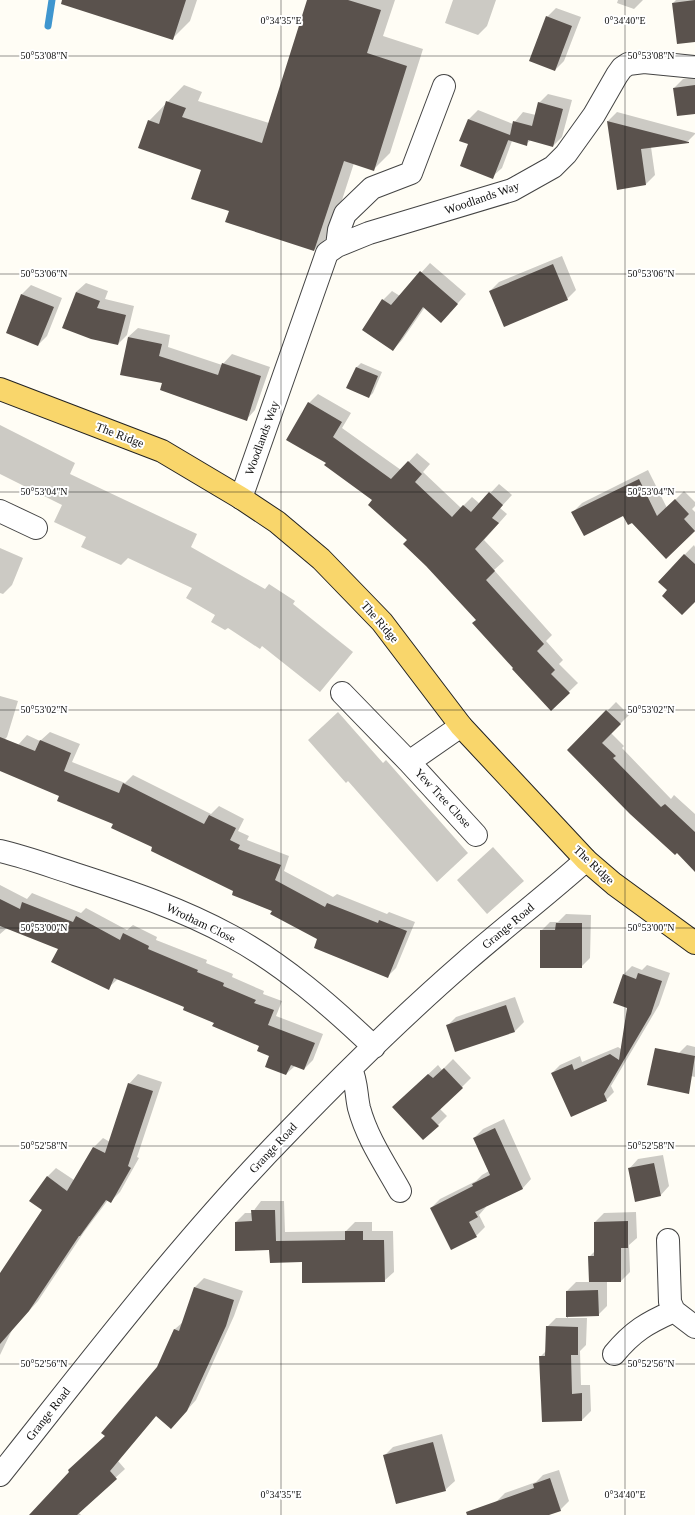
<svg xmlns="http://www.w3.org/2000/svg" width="695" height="1515" viewBox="0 0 695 1515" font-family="Georgia,serif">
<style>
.shadow{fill:#0003}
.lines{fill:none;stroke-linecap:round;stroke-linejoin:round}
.stream{stroke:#3f96cf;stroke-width:7}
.building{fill:#5a524d}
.minor-casing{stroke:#444;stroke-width:24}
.major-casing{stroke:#222;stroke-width:24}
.minor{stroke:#fff;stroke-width:22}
.major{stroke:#f9d66b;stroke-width:22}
.ticks{fill:none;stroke:#111;stroke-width:1;stroke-opacity:0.45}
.labels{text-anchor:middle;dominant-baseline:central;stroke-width:4;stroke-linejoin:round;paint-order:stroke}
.street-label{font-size:12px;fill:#111;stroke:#fff}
.ticks-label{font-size:10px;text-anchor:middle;fill:#111;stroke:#fff;stroke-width:4;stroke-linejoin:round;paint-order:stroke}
</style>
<rect width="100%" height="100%" fill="#fffdf5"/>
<path class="shadow" d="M73 0H197L190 21 173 38Z
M308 0H395L383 36 423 49 390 153 373 170 354 163 331 234 314 250 230 210 202 169 149 121 184 85 202 92 198 101 269 123Z
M453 0H496L487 26 478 35 445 23Z
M618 0H643L634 9 617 3Z
M676 0H695V41L673 3Z
M556 8 581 17 564 61 555 70 547 17Z
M695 77V113L674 88 683 79Z
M548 94 572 100 562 137 553 146 531 140 526 144 512 141 502 168 492 177 470 144 469 119 478 110 513 124 523 112 536 115 539 103Z
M617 112 695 133V134L688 141 651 147 655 175 646 184 618 188 608 121Z
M562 256 576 290 567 299 490 291 499 282Z
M430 263 466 294 450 312 425 307 402 340 393 350 383 300 392 291 400 296Z
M86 283 108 291 105 299 134 306 127 335 118 344 76 292Z
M31 285 62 298 47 336 38 345 22 294Z
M138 328 170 335 168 347 222 365 232 354 270 367 255 410 246 420 164 383 128 337Z
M361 363 382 372 373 393 369 397 348 388 357 367Z
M318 394 351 413 342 428 401 470 417 453 430 464 423 472 461 508 472 497 480 504 499 484 512 495 500 508 507 514 484 540 504 561 494 570 552 635 546 641 563 660 559 664 578 683 551 709 514 668 477 620 373 500 327 463 309 403Z
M0 425 75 463 70 474 197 534 191 547 265 589 269 584 295 601 293 604 353 652 320 692 262 646 260 649 228 628 225 630 211 622 215 615 186 598 192 588 128 558 121 565 81 547 86 537 54 522 62 505 0 474Z
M648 470 667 508 684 491 695 502V506L692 509 695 512V531L666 558 624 515 573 512 582 503Z
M694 545 695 547V601L669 590 659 581Z
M0 548 23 558 12 585 3 594 0 593Z
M0 696 18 701 7 737 0 744Z
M616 702 629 715 611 733 624 746 622 748 671 799 674 795 695 814V870L569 750Z
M338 712 383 763 386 760 468 853 437 882 348 781 346 783 308 740Z
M50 732 80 744 72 762 125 783 133 775 211 814 219 806 244 819 238 831 249 836 247 840 289 856 284 871 333 897 337 894 387 914 389 912 415 922 396 968 387 977 319 939 273 910 60 795 18 745 27 735 40 741Z
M493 847 524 881 487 914 457 880Z
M0 885 27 899 32 893 81 913 86 908 127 930 133 925 157 937 156 940 207 960 206 963 233 974 232 977 264 991 263 994 282 1001 276 1016 323 1034 313 1060 304 1069 295 1066 286 1074 260 1046 186 1006 118 979 108 988 60 949 7 928 0 934Z
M566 914 591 915 590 958 581 967 541 931 550 922H558Z
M647 965 670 973 659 1005 611 1086 614 1092 606 1100 552 1073 560 1065 580 1056 582 1062 618 1047 621 1049 628 1007 624 974 632 966 642 970Z
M515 997 524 1022 515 1031 447 1026 456 1017Z
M687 1045 695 1047V1077L687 1075 679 1053Z
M453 1059 471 1078 440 1109 447 1116 438 1125 403 1098 438 1065 442 1070Z
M138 1074 162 1082 137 1157 139 1158 120 1192 111 1201 108 1200 84 1232 38 1301 12 1330 0 1355V1275L43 1209 47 1177 56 1168 74 1180 94 1147 103 1138 110 1142 129 1084Z
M504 1119 531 1179 522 1189 485 1206 486 1207 479 1215 485 1227 476 1236 431 1208 440 1199 476 1181 482 1175 489 1171 474 1138 483 1129Z
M663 1155 669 1186 660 1196 629 1169 638 1159Z
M261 1201H284L285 1232 346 1231 355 1222H372V1231H393L394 1272 384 1281 303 1261 270 1249 236 1222 245 1213H252Z
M636 1212 637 1238 629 1245 630 1272 621 1281H607V1306L598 1315 568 1316V1318H587L586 1345 580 1351 581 1385H590L591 1411 582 1420 540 1357 546 1351 547 1327 556 1318H567V1291L576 1282H590L589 1257 595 1251V1222L604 1213Z
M204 1278 243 1291 234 1316 196 1400 180 1418 157 1415 118 1461 125 1469 78 1512 81 1515H30L106 1435 158 1368 175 1329 183 1322 195 1287Z
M442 1434 455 1481 445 1490 384 1456 393 1447Z
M559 1470 569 1501 560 1510 546 1515H501L496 1502 505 1493 536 1482 543 1475Z"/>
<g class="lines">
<path class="stream" d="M48 26 52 0"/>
</g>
<path class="building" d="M62 0H186L173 40 61 4Z
M307 0H348L381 10 367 53 407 66 374 171 344 161 314 251 225 222 229 211 191 199 201 170 138 148 148 120 159 124 166 101 186 108 182 117 262 143Z
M695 0V42L677 44 672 3Z
M546 16 572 26 555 71 529 61Z
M695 85V114L677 116 673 88Z
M538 102 563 109 553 147 528 140 527 146 508 140 509 138 493 179 460 166 468 144 459 141 468 119 510 135 513 121 532 126Z
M607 121 689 142V143L641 149 646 185 617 190Z
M553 264 568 300 504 327 489 291Z
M420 271 458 304 441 323 423 307 393 351 362 330 382 299 391 305Z
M76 292 100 301 97 308 126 315 118 345 91 339 62 328Z
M21 294 54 307 38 346 6 333Z
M128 337 162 344 159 356 218 375 222 363 261 376 247 421 160 390 162 383 120 375Z
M356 367 378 376 369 398 346 388Z
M308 402 342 422 333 437 391 479 408 461 422 474 415 482 452 517 463 505 471 512 489 492 503 505 492 518 499 523 475 549 495 571 486 580 544 644 537 651 555 670 551 674 570 693 551 711 512 669 513 668 472 623 476 620 426 566 403 544 407 540 368 505 372 500 324 465 326 463 286 440Z
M639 479 657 516 675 499 689 514 684 519 695 531 666 559 632 523 628 525 623 516 584 536 571 512Z
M684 554 695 564V602L682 615 662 596 667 590 658 582Z
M606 710 621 724 602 743 616 756 613 758 661 807 665 804 695 832V872L677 853 675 855 630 814 567 750Z
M0 737 35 751 40 740 71 753 64 771 119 793 123 783 204 824 209 815 236 828 230 840 240 845 238 849 281 865 275 880 325 907 327 903 378 923 379 920 407 931 388 978 314 948 317 939 270 914 272 911 232 895 233 891 151 851 152 847 111 828 113 824 57 801 59 796 0 771Z
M0 899 20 909 22 902 73 922 76 916 120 940 123 933 149 946 148 949 198 970 197 972 224 983 223 986 256 1000 254 1003 274 1010 268 1025 315 1043 304 1070 291 1065 286 1075 265 1067 269 1056 257 1051 259 1046 212 1026 214 1023 183 1010 184 1007 114 978 109 990 51 962 58 949 0 926Z
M556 923H582V968H540V930H555Z
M638 973 662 981 651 1014 604 1094 607 1101 571 1117 551 1073 572 1064 574 1070 610 1054 619 1060 627 1008 613 1003 623 974 636 979Z
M506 1005 515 1032 455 1052 446 1025Z
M655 1048 695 1056 689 1094 647 1085Z
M444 1068 463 1088 431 1118 439 1126 423 1140 392 1107 428 1074 433 1078Z
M128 1083 153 1091 128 1166 131 1168 111 1203 106 1200 80 1236H79L29 1311 0 1344V1273L42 1210 29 1201 47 1176 67 1191 93 1147 105 1153Z
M495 1128 523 1189 475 1212 478 1217 469 1222 477 1237 451 1250 430 1208 473 1186 472 1184 490 1175 473 1138Z
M654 1163 661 1196 635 1202 628 1168Z
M251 1210H275L276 1241 345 1240V1231H363V1240H384L385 1282 302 1283V1262L270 1263 269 1250 235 1251V1222L252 1221Z
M628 1221V1248H621V1282H589L588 1256H594V1222Z
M194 1287 234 1300 226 1326 187 1411 171 1429 156 1416 110 1471 117 1479 77 1515H29L69 1472 68 1470 105 1436 101 1433 157 1367 174 1329 179 1331Z
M598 1290 599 1316 566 1317V1291Z
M546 1326 578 1327V1355H571L572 1394 582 1393V1421L542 1422 539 1356H545Z
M433 1442 446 1491 396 1504 383 1455Z
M550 1478 561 1511 549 1515H467L466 1512 534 1488 533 1484Z"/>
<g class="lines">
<g class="minor-casing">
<path id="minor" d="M337 246 369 233 512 190 553 167 566 154 594 115 617 75 622 68 628 64 644 62 695 67
M241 498 327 253 337 246 339 230 345 214 372 188 411 173 444 86
M0 511 36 528
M342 693 409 762 476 835
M409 762 461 726
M0 851C26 857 50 866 75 874 128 891 182 909 231 936 283 964 331 1006 374 1047
M351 1069C357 1082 356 1095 359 1108 367 1138 385 1164 400 1191
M668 1240 670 1302 674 1311 695 1327
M614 1354C633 1331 647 1323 674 1311
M0 1475C93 1358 184 1238 289 1131 345 1073 404 1015 465 962 505 927 547 895 586 860"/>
</g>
<g class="major-casing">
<path id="major" d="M0 389 162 451 241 498 277 522 321 559 382 622 461 726 586 860 614 884 695 943"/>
</g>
<use href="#minor" class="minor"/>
<use href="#major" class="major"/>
</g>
<path class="ticks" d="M281 0V1515M625 0V1515M0 56H695M0 274H695M0 492H695M0 710H695M0 928H695M0 1146H695M0 1364H695"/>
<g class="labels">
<g class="street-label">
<text transform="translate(482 198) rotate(-19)">Woodlands Way</text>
<text transform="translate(120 435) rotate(21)">The Ridge</text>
<text transform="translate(262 438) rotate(-70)">Woodlands Way</text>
<text transform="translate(380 622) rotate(49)">The Ridge</text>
<text transform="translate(443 798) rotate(47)">Yew Tree Close</text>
<text transform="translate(594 865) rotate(43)">The Ridge</text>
<text transform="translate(201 923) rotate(26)">Wrotham Close</text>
<text transform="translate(508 926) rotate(-40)">Grange Road</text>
<text transform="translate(273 1148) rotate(-47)">Grange Road</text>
<text transform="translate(48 1414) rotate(-52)">Grange Road</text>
</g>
</g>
<g class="ticks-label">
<text x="281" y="24">0°34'35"E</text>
<text x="625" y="24">0°34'40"E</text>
<text x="44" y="59">50°53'08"N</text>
<text x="651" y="59">50°53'08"N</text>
<text x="44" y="277">50°53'06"N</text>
<text x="651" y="277">50°53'06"N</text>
<text x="44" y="495">50°53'04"N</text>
<text x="651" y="495">50°53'04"N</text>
<text x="44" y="713">50°53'02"N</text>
<text x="651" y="713">50°53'02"N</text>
<text x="44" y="931">50°53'00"N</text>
<text x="651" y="931">50°53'00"N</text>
<text x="44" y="1149">50°52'58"N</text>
<text x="651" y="1149">50°52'58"N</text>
<text x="44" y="1367">50°52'56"N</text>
<text x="651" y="1367">50°52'56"N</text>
<text x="281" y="1498">0°34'35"E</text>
<text x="625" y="1498">0°34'40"E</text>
</g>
</svg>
